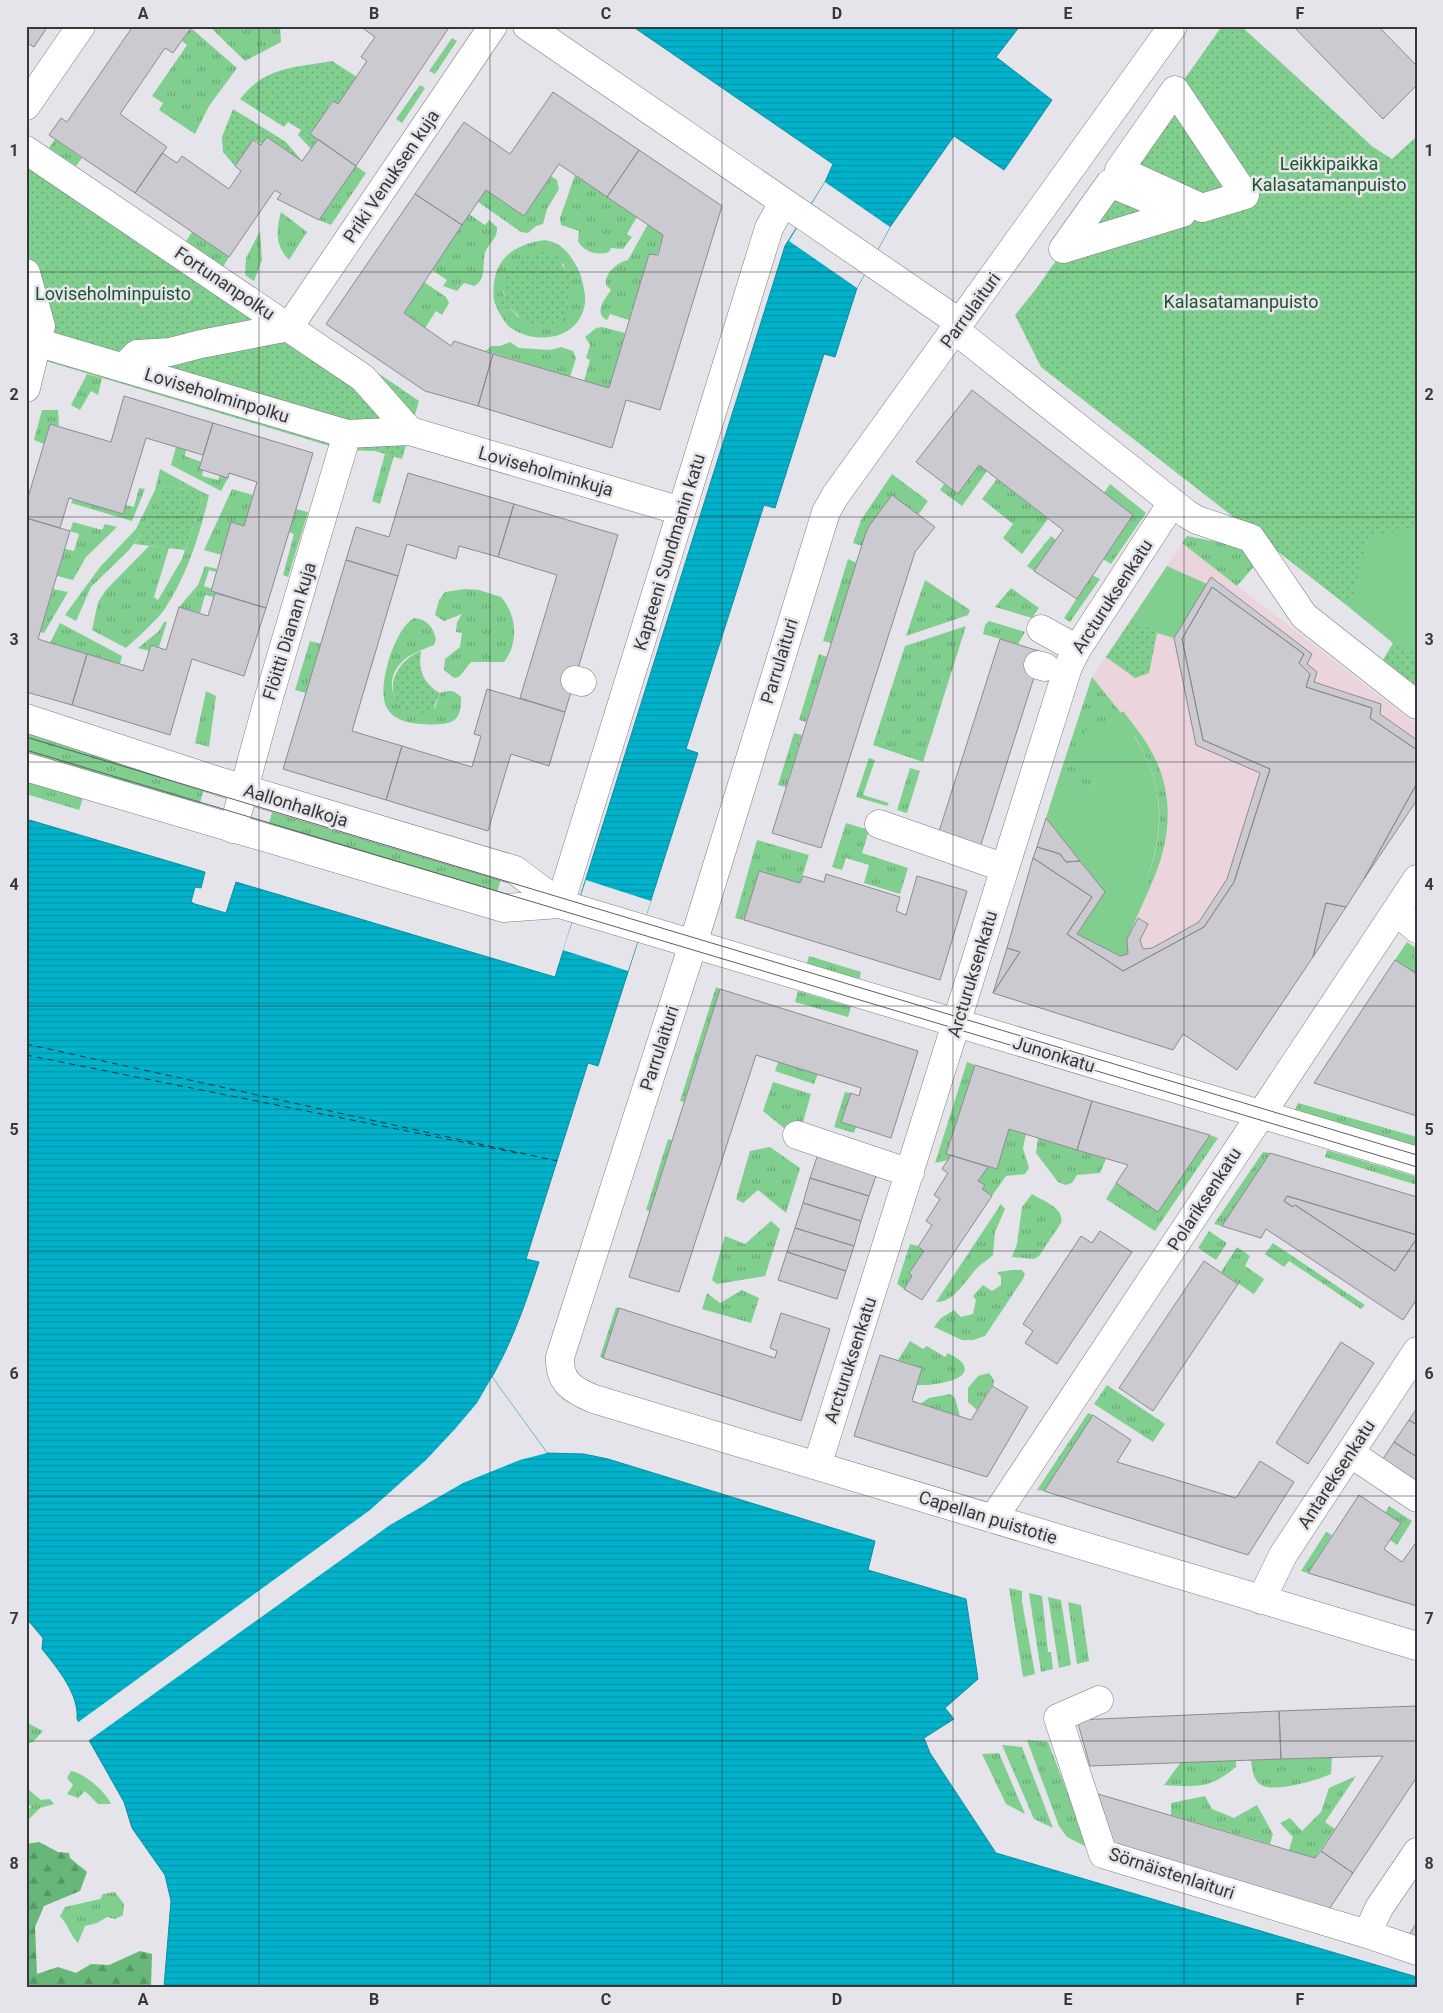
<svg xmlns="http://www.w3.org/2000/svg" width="1443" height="2013" viewBox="0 0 1443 2013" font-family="Roboto,sans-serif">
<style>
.education{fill:#ecd4dd}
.grass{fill:url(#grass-tufts)}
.forest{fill:url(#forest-firs)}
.park{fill:url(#park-dots)}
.pitch{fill:#80cf8f}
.water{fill:url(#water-rules);stroke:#118ea0}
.pier{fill:#e5e4ea}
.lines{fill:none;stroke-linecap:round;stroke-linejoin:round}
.ferry{stroke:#1a3136;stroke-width:1;stroke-dasharray:6 5;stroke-linecap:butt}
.building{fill:#cbcad0;stroke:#8c8b90}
.minor-casing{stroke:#7e7d82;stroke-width:29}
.minor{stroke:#fff;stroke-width:28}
.tram{stroke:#5f5e61;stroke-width:1}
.grid{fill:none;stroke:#383739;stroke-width:1;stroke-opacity:0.55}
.labels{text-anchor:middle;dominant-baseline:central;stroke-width:5;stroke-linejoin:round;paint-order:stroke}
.park-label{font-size:18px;fill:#1d562c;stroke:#e5e4ea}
.street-label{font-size:18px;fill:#383739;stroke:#e5e4ea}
.neatline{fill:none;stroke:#383739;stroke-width:2}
.grid-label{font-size:16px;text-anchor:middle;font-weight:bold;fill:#383739}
</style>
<defs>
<pattern id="grass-tufts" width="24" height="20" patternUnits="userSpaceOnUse" patternTransform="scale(1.25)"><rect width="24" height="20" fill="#80cf8f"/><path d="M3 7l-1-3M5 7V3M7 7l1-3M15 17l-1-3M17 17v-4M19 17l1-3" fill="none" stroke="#6aa976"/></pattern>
<pattern id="forest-firs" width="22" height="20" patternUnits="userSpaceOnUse" patternTransform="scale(1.25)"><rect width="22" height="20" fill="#67b878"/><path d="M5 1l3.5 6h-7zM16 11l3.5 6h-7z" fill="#569663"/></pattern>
<pattern id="park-dots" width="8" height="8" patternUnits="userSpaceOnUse" patternTransform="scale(1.25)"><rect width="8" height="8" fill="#80cf8f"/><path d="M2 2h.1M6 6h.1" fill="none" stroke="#6aa976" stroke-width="1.8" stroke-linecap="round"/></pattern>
<pattern id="water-rules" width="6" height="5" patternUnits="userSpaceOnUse" patternTransform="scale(1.25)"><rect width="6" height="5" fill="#00b3cc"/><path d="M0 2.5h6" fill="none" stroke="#0392a7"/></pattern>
</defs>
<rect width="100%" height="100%" fill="#e5e4ea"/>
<path class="education" d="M1182 543 1417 725V800L1237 1070 1183 1034 1173 1050 993 993 1046 818 1092 677Z"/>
<path class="grass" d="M238 26 243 30 246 26H280L281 42 245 61 210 27Z
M191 28 237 68 209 106 195 134 159 110 163 103 152 96 187 45 182 41Z
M452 38 457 41 435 74 429 71Z
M420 85 425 88 402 123 396 119Z
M55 139 82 158 76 166 49 148Z
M356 166 366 173 331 225 319 220Z
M575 175 637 217 627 234 632 237 623 249 611 248 609 252C597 256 584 252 578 241L579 231 561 225 560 218Z
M551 176 557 180 559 189 547 209 543 224 536 226 528 233 521 232 478 202 486 190 524 216Z
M281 212 307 232 289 260C275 245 276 231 281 212Z
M469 214 485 225 489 220 497 227C498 239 488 243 485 253 482 264 487 280 474 286L464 283 457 291 443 286 447 280 432 270Z
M648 224 663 235 657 255 649 254 629 320 610 314 607 320C593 313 605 299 611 290L606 285C604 274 617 262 628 260Z
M260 231 262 260 254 281 245 275 246 258Z
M192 232 229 257 223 267 186 241Z
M545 240C562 243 569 253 577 267L566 271 563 263 503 291 505 297 494 301C490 263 509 245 545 240Z
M581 276C583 285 586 294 585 303 580 339 538 346 511 328 506 325 503 318 499 313L510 308 518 317 570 289 568 280Z
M424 282 446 297 449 303 442 315 436 311 425 328 404 313Z
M602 327 625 333 609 388 584 381 590 360 586 358 590 345 585 337 596 328Z
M510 342 519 348 551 350 561 347 573 351 576 358 570 377 486 351 491 346H501Z
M87 374 102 378 98 395 91 391 80 410 71 405Z
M42 410H58L59 426 50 424 44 444 34 440Z
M176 447 186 450 185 456 201 462 199 469 203 471 202 476 218 480 220 475 228 478 221 491 171 465Z
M385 454 394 456 380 504 372 501Z
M979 465 987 471 962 506 940 490 944 484 958 494Z
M160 469 189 485 187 489 162 487 158 503 147 526 129 550 91 587 76 621 65 615 100 567 136 529 155 490Z
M892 474 928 501 918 515 892 495 869 526 862 546 853 543 861 520Z
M997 479 1048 519 1022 554 1003 538 1013 524 982 499Z
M1110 484 1146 513 1111 564 1103 559 1104 493Z
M139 488 145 489 132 521 71 503 73 499 123 514 126 505 134 507Z
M232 489 253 495 244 526 232 522 222 555 204 550Z
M204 493 209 495C200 534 187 576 164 610 153 624 139 636 126 648L92 630 98 602 106 590 149 546 169 548 154 597 158 600 182 559Z
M296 509 308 512 288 577 283 575 294 534 289 532Z
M73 522 102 530 105 524 117 527 86 557 73 580 57 576 65 549 74 551 79 534 70 531Z
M1051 536 1056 540 1034 571 1027 566Z
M1187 536 1253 549 1257 563 1237 586 1182 543Z
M848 559 857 563 831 643 823 641Z
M205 566 217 569 216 572 209 570 204 586 212 589 211 591 215 593 213 597 205 595 200 613 179 607 198 585Z
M1092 575 1100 579 1070 622 1064 618Z
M925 580 970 610 968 615 906 636Z
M1011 588 1039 608 1032 618 995 607Z
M53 589 68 592 44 633 40 632Z
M465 589 479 590 501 597C517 615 519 643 504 662H471L459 677 454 678 444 670 445 659 460 647 462 633 456 632 457 622 462 614 444 621 435 615 439 600 445 592Z
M414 618C427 619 433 627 436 639L434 645C422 650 408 654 400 664 378 690 404 722 435 708L440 693C449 690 454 690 461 697 461 705 461 716 453 721 445 725 432 725 423 724 378 722 379 695 389 659 394 645 401 626 414 618Z
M989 621 1025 632 1018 644 983 634 985 625Z
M164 622H167L159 647 151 645 149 651 138 648 159 631Z
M60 623 122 656 120 664 50 643Z
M966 626 923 762 873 745 905 646Z
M310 641 321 644 306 693 295 690Z
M819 654 827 657 806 722 799 720Z
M1092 677 1121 713 1106 726 1095 782 1091 791 1058 780Z
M206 691 216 696 209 747 195 743Z
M26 731 205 785 198 810 26 754Z
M1139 732C1175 780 1175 831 1151 885L1146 882C1166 828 1165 785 1134 735Z
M794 733 802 735 786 787 778 785Z
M869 758 875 760 863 795 889 803 887 806 856 797Z
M910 768 920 771 907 813 897 810Z
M26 775 85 792 79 810 26 794Z
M274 806 502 876 495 899 268 826Z
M846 823 869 830 862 853 908 868 900 894 864 883 869 865 846 858 842 870 832 867Z
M757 840 809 855 800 883 759 871 744 920 735 918Z
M1407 942 1417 949V974L1395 960Z
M809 956 861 972 859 982 806 967Z
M716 987 720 989 684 1102 680 1101Z
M798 991 851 1007 848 1017 795 1002Z
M778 1062 818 1074 814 1084 775 1071Z
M967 1062 975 1065 946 1154 951 1155 948 1160 935 1163Z
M773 1082 811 1094 803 1122 785 1129 763 1111Z
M845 1092 851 1093 841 1122 856 1127 854 1133 834 1127Z
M1298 1103 1417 1137V1147L1294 1112Z
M1009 1129 1026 1134 1023 1148 1029 1168 1025 1174 1006 1176 992 1196 982 1189 985 1185 978 1181 988 1167 997 1169Z
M1210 1135 1218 1138 1155 1231 1106 1199 1116 1183 1159 1211Z
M1038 1138 1106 1159 1100 1173 1077 1175 1072 1183 1065 1185 1058 1182 1036 1153Z
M668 1139 672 1140 650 1211 646 1210Z
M770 1147 800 1168 786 1213 758 1190 743 1203 736 1199 750 1151Z
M1327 1150 1417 1177V1185L1325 1157Z
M1263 1152 1270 1153 1222 1226 1214 1224Z
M1032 1194C1043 1201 1065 1208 1061 1223L1039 1256 1034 1259 1012 1257 1017 1244 1022 1207Z
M1001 1204 1005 1209 995 1232 993 1255C989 1259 984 1262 980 1265 967 1277 955 1303 936 1302Z
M771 1221 780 1229 765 1276 717 1284 712 1280 725 1236 745 1244Z
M1209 1231 1227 1243 1216 1260 1198 1248Z
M1273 1243 1365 1305 1361 1309 1289 1261 1284 1267 1265 1254Z
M910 1244 918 1246 924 1251 909 1273 912 1276 904 1289 897 1284Z
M1237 1247 1250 1256 1245 1266 1264 1279 1254 1294 1221 1272Z
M1014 1270H1022L1025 1274 1023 1279 985 1336 973 1340H962L934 1327 941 1318 954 1310 961 1317 973 1314 976 1300 973 1296 983 1285 992 1291 1001 1285V1277L997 1272Z
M742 1290 759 1298 751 1323 702 1309 707 1293 720 1303Z
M616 1307 619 1308 603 1358 600 1357Z
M910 1341 923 1349 927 1346 945 1357 948 1353C953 1356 962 1360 964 1366 971 1382 927 1386 917 1385L922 1368 898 1360Z
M989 1373 994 1380 993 1387 991 1386 977 1410 968 1402V1388L978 1376Z
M1107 1385 1165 1424 1153 1442 1094 1404Z
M950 1394 955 1398 960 1416 920 1404 929 1398Z
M1088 1413 1093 1415 1044 1491 1037 1490Z
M1389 1506 1412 1521 1397 1545 1390 1540 1400 1523 1385 1513Z
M1326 1532 1332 1535 1308 1573 1301 1571Z
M1009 1588 1022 1591V1602L1035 1674 1023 1677Z
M1029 1593 1042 1596 1048 1652H1051L1053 1669 1041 1672Z
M1048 1597 1061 1600 1071 1665 1059 1668Z
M1068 1602 1081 1605 1089 1661 1077 1664Z
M26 1722 43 1731 33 1742 26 1744Z
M1027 1740 1048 1742 1089 1848 1067 1837 1059 1826Z
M1002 1745 1022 1747 1053 1828 1034 1819Z
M999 1753 1025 1814 1006 1804 982 1754Z
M1332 1757 1331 1774C1318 1780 1274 1793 1261 1785 1253 1780 1252 1768 1251 1760Z
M1236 1760V1767C1210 1789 1196 1787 1164 1785L1181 1762Z
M71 1771C84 1773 106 1792 111 1804H98L85 1791 78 1798 67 1794 73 1785 67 1778Z
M1356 1776 1325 1822 1335 1829 1315 1858 1289 1850 1293 1837 1280 1823 1290 1818 1302 1831 1321 1812 1329 1788Z
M29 1790 41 1800 50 1799 54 1804 40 1808 27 1821 26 1813 31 1807 26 1802V1792Z
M1205 1796 1212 1809 1234 1818 1257 1805 1273 1834 1270 1844 1171 1815V1803Z
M115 1892 124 1904 123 1915 115 1919 107 1917 97 1923 85 1926 78 1943C70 1935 69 1926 60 1916L65 1907 100 1899 103 1894Z"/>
<path class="forest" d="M39 1842 58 1852 69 1853 70 1858 87 1872 80 1891 44 1906 35 1927 37 1974 58 1967 76 1973 91 1964 109 1965 140 1951 152 1954 151 1987H26V1844Z"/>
<path class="park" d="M1222 26H1241L1373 147 1392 159 1417 136V686L1383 660 1393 643 1381 632 1041 367 1015 315 1036 289Z
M332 61 357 77 338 104 332 101 311 134 318 139 311 149 298 135 301 130 288 122 284 127 240 99C266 66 294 68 332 61Z
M233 109 286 142 302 161 254 140 235 166 223 152 222 137Z
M26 133 419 401 402 459 375 451 343 450 26 355Z
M546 251 556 254 566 271 577 267 581 276 569 280C572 297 569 311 560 326 541 331 523 322 510 308L499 313 494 301 505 296C495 267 523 257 546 251Z
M189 485 204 493 185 550 134 544C147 526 157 509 162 487L187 489Z
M1133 617 1157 633 1149 673 1135 678 1106 657Z
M421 651C418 670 423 683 440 693L432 712C384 720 380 668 421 651Z"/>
<path class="pitch" d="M1417 527V654L1393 643 1350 608 1369 538Z
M1167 566 1207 584 1174 638 1157 633 1133 617Z
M1123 711 1139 732 1134 736C1165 785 1165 828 1146 882L1151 885 1127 939 1128 954 1120 956 1077 934 1105 892 1046 818 1058 780 1091 791 1095 782 1076 749 1089 726H1106Z"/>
<path class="water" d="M632 26H1020L996 57 1052 100 1004 170 954 136 890 227 857 288 835 357 824 354 775 508 764 505 686 749 698 753 598 1066 588 1063 526 1259 539 1262C526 1302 513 1340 492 1377L547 1453 584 1454 608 1459 875 1541 868 1570 966 1599 978 1679 945 1708 954 1719 924 1738 930 1753 996 1853 1417 1977V1987H164L171 1901 165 1875 132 1828 124 1802 77 1719C79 1694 58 1669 42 1649L43 1638 26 1618V819L205 872 201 888 195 887 191 902 195 904 226 913 236 882 555 977 785 246 825 182 833 164Z"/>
<path class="pier" d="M825 182 890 227 857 288 789 241Z
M586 880 651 901 628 971 563 950Z
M492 1377 547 1453 520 1460 463 1483 390 1525 88 1741 77 1723 370 1510 426 1460 455 1429 477 1403Z"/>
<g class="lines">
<path class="ferry" d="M26 1044 557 1161
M26 1055 517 1153"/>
</g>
<path class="building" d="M26 26H48L34 47 26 42Z
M133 26 191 28 173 53 165 48 120 114 167 147 135 193 49 135 61 118 67 122Z
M360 26H450L356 166 310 134 333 101 338 104 367 61 361 57 375 37Z
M1293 26H1378L1417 66V85L1383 119Z
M553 92 639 150 607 197 559 164 524 216 486 190 462 225 415 194 464 122 510 154Z
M267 137 302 161 318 139 356 166 319 220 277 199 281 194 275 190 229 257 135 193 162 153 177 163 182 156 229 189 241 171 235 166 253 140 261 145Z
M639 150 722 206 660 410 626 400 612 448 478 406 493 354 609 388 649 254 658 255 663 235 607 197Z
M415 194 462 225 404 313 451 346 454 341 493 354 478 406 425 391 326 324Z
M972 390 1133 515 1077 599 1034 571 1063 530 979 465 958 494 916 462Z
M124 396 213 423 203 455 146 438 123 514 69 498 60 528 26 518V504L50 424 111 442Z
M213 423 313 453 266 608 211 591 231 522 244 526 257 482 229 473 228 478 199 469Z
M408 473 514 504 498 557 459 546 456 559 407 544 398 576 346 560 356 527 389 537Z
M892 495 935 527 915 552 821 848 772 833 865 535 869 526Z
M514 504 618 535 565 712 520 698 557 575 498 557Z
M26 518 70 531 38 639 87 654 72 705 26 692Z
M346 560 398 576 352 731 402 746 386 800 283 769Z
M1211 577 1312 654 1307 664 1317 672 1314 682 1381 704 1380 714 1417 740V750L1370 718 1372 708 1306 687 1310 674 1299 663 1304 654 1212 587 1182 639 1203 740 1270 769 1234 882 1204 927 1123 971 1067 934 1092 897 1033 858 1037 847 1060 854 1066 862 1080 861 1105 892 1077 934 1120 956 1128 954 1127 939 1138 918 1148 924 1140 940 1143 949 1152 948 1199 922 1227 879 1260 773 1196 745 1174 638Z
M1212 587 1304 654 1299 663 1310 674 1306 687 1372 708 1370 718 1417 750V783L1364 879 1346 907 1326 903 1313 957 1237 1070 1183 1034 1173 1050 993 993 1020 952 1007 948 1033 858 1092 897 1067 934 1123 971 1204 927 1234 882 1270 769 1203 740 1182 639Z
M215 593 266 608 244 676 192 659 170 735 72 705 87 654 143 671 151 645 166 650 179 607 208 616Z
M1000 639 1042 652 978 854 936 841Z
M487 689 565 712 549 766 511 754 488 831 386 800 402 746 472 767 481 736 474 734Z
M1417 783V800L1364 879Z
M1046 818 1080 861 1066 862 1060 854 1037 847Z
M759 871 800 883 803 876 824 882 826 874 900 897 896 911 906 915 917 876 967 891 940 980 744 920Z
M1326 903 1346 907 1313 957Z
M1007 948 1020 952 993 993Z
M1395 960 1417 974V1116L1314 1083Z
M720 989 918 1051 891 1138 841 1122 851 1093 859 1096 861 1088 756 1055 679 1292 629 1277Z
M975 1065 1092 1101 1077 1150 1009 1129 997 1169 946 1154Z
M1092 1101 1210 1135 1158 1212 1116 1183 1128 1165 1077 1150Z
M819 1151 878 1170 869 1196 810 1178Z
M1270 1153 1417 1197V1235L1287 1196 1284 1201 1293 1207 1295 1205 1395 1271 1417 1238V1299L1403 1320 1266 1229 1261 1238 1222 1226Z
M951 1155 988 1167 978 1181 985 1185 982 1189 992 1196 922 1300 904 1289 912 1276 909 1273 924 1251 918 1247 932 1225 926 1221 940 1199 934 1195 948 1173 942 1169Z
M810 1178 869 1196 861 1221 803 1203Z
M1287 1196 1417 1235V1238L1395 1271 1295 1205 1293 1207 1284 1201Z
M803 1203 861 1221 854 1246 795 1228Z
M795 1228 854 1246 846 1271 787 1252Z
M1100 1231 1132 1252 1057 1364 1025 1343 1033 1331 1023 1324 1081 1236 1092 1243Z
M787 1252 846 1271 837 1299 778 1280Z
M1204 1261 1238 1284 1153 1411 1119 1388Z
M619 1308 775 1358 777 1351 770 1348 781 1313 830 1329 801 1421 603 1358Z
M1341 1342 1374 1363 1308 1464 1276 1443Z
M880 1355 922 1368 912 1401 971 1420 992 1386 1028 1407 987 1477 854 1436Z
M1417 1408V1425L1409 1420Z
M1093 1415 1131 1440 1117 1462 1236 1498 1260 1461 1294 1482 1248 1555 1044 1491Z
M1409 1420 1417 1425V1457L1394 1442Z
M1394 1442 1417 1457V1489L1379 1465Z
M1359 1495 1401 1523 1384 1549 1402 1562 1417 1541V1606L1308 1573Z
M1417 1706V1777L1353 1873 1321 1851 1383 1756 1281 1759 1279 1711Z
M1279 1711 1281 1759 1090 1766 1077 1720Z
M1098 1794 1315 1858 1321 1851 1353 1873 1326 1914 1116 1850Z
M1417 1922V1936H1408Z"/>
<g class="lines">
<g class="minor-casing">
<path id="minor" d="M527 26 960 323
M1173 26 835 496 826 512 693 944 560 1357C559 1382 572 1390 594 1399L1417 1646
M1175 90 1245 195 1202 208 1119 170Z
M26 106 81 26
M26 150 363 378 410 431
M1110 183 1182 213 1063 249Z
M26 273 41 326 26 388
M955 330 1187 514 1197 520 1251 538 1304 616 1417 705
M26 339 347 434 410 431 681 511
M124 367 137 354 170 352 201 344 289 327 493 26
M1041 629 1077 649
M1038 665 1045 667
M575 680 582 682
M26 718 218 781 515 870 560 904 1417 1161
M26 767 504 908 560 904
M879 824 1005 868
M233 829 269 697 347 434
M560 904 769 228 783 203
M1396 911 1417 929
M797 1135 910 1173
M1350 1453 1417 1498
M817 1466 1068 667 1077 649 1172 503
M993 1519 1417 879
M1261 1600 1283 1555 1417 1351
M1099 1700 1058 1718 1103 1854 1367 1934 1417 1951
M1367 1934 1379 1908 1417 1852"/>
</g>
<use href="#minor" class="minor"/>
<path class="tram" d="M26 737 1417 1155
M26 750 1417 1167"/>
</g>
<path class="grid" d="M259 26V1987M490 26V1987M722 26V1987M953 26V1987M1184 26V1987M26 272H1417M26 517H1417M26 762H1417M26 1006H1417M26 1251H1417M26 1496H1417M26 1741H1417"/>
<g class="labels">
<g class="park-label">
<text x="1329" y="163">Leikkipaikka<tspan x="1329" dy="21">Kalasatamanpuisto</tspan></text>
<text x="113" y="293">Loviseholminpuisto</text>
<text x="1241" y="301">Kalasatamanpuisto</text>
</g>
<g class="street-label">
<text transform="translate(391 176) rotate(-56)">Priki Venuksen kuja</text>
<text transform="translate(225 283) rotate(34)">Fortunanpolku</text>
<text transform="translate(970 310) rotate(-54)">Parrulaituri</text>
<text transform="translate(217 395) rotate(17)">Loviseholminpolku</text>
<text transform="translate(546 471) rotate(16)">Loviseholminkuja</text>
<text transform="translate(669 552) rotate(-73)">Kapteeni Sundmanin katu</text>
<text transform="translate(1112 596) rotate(-57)">Arcturuksenkatu</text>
<text transform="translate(289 631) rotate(-73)">Flöitti Dianan kuja</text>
<text transform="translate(779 661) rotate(-73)">Parrulaituri</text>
<text transform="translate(296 805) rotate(17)">Aallonhalkoja</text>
<text transform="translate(972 974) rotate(-73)">Arcturuksenkatu</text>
<text transform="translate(659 1048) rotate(-72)">Parrulaituri</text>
<text transform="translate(1054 1054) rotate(17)">Junonkatu</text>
<text transform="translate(1204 1199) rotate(-57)">Polariksenkatu</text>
<text transform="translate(850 1360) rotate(-72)">Arcturuksenkatu</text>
<text transform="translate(1336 1474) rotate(-57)">Antareksenkatu</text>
<text transform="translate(988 1517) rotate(17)">Capellan puistotie</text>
<text transform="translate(1172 1873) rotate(18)">Sörnäistenlaituri</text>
</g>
</g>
<rect width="1443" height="2013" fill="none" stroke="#e5e4ea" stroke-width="55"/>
<rect x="28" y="28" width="1388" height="1958" class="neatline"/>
<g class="grid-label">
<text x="143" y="19">A</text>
<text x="374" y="19">B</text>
<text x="606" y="19">C</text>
<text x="837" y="19">D</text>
<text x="1068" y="19">E</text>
<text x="1300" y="19">F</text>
<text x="14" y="156">1</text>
<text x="1429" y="156">1</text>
<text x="14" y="400">2</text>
<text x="1429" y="400">2</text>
<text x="14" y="645">3</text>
<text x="1429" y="645">3</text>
<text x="14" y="890">4</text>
<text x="1429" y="890">4</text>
<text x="14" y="1135">5</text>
<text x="1429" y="1135">5</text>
<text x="14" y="1379">6</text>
<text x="1429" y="1379">6</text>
<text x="14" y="1624">7</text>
<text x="1429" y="1624">7</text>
<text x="14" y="1869">8</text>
<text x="1429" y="1869">8</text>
<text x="143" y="2005">A</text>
<text x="374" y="2005">B</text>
<text x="606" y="2005">C</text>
<text x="837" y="2005">D</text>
<text x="1068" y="2005">E</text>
<text x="1300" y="2005">F</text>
</g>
</svg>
